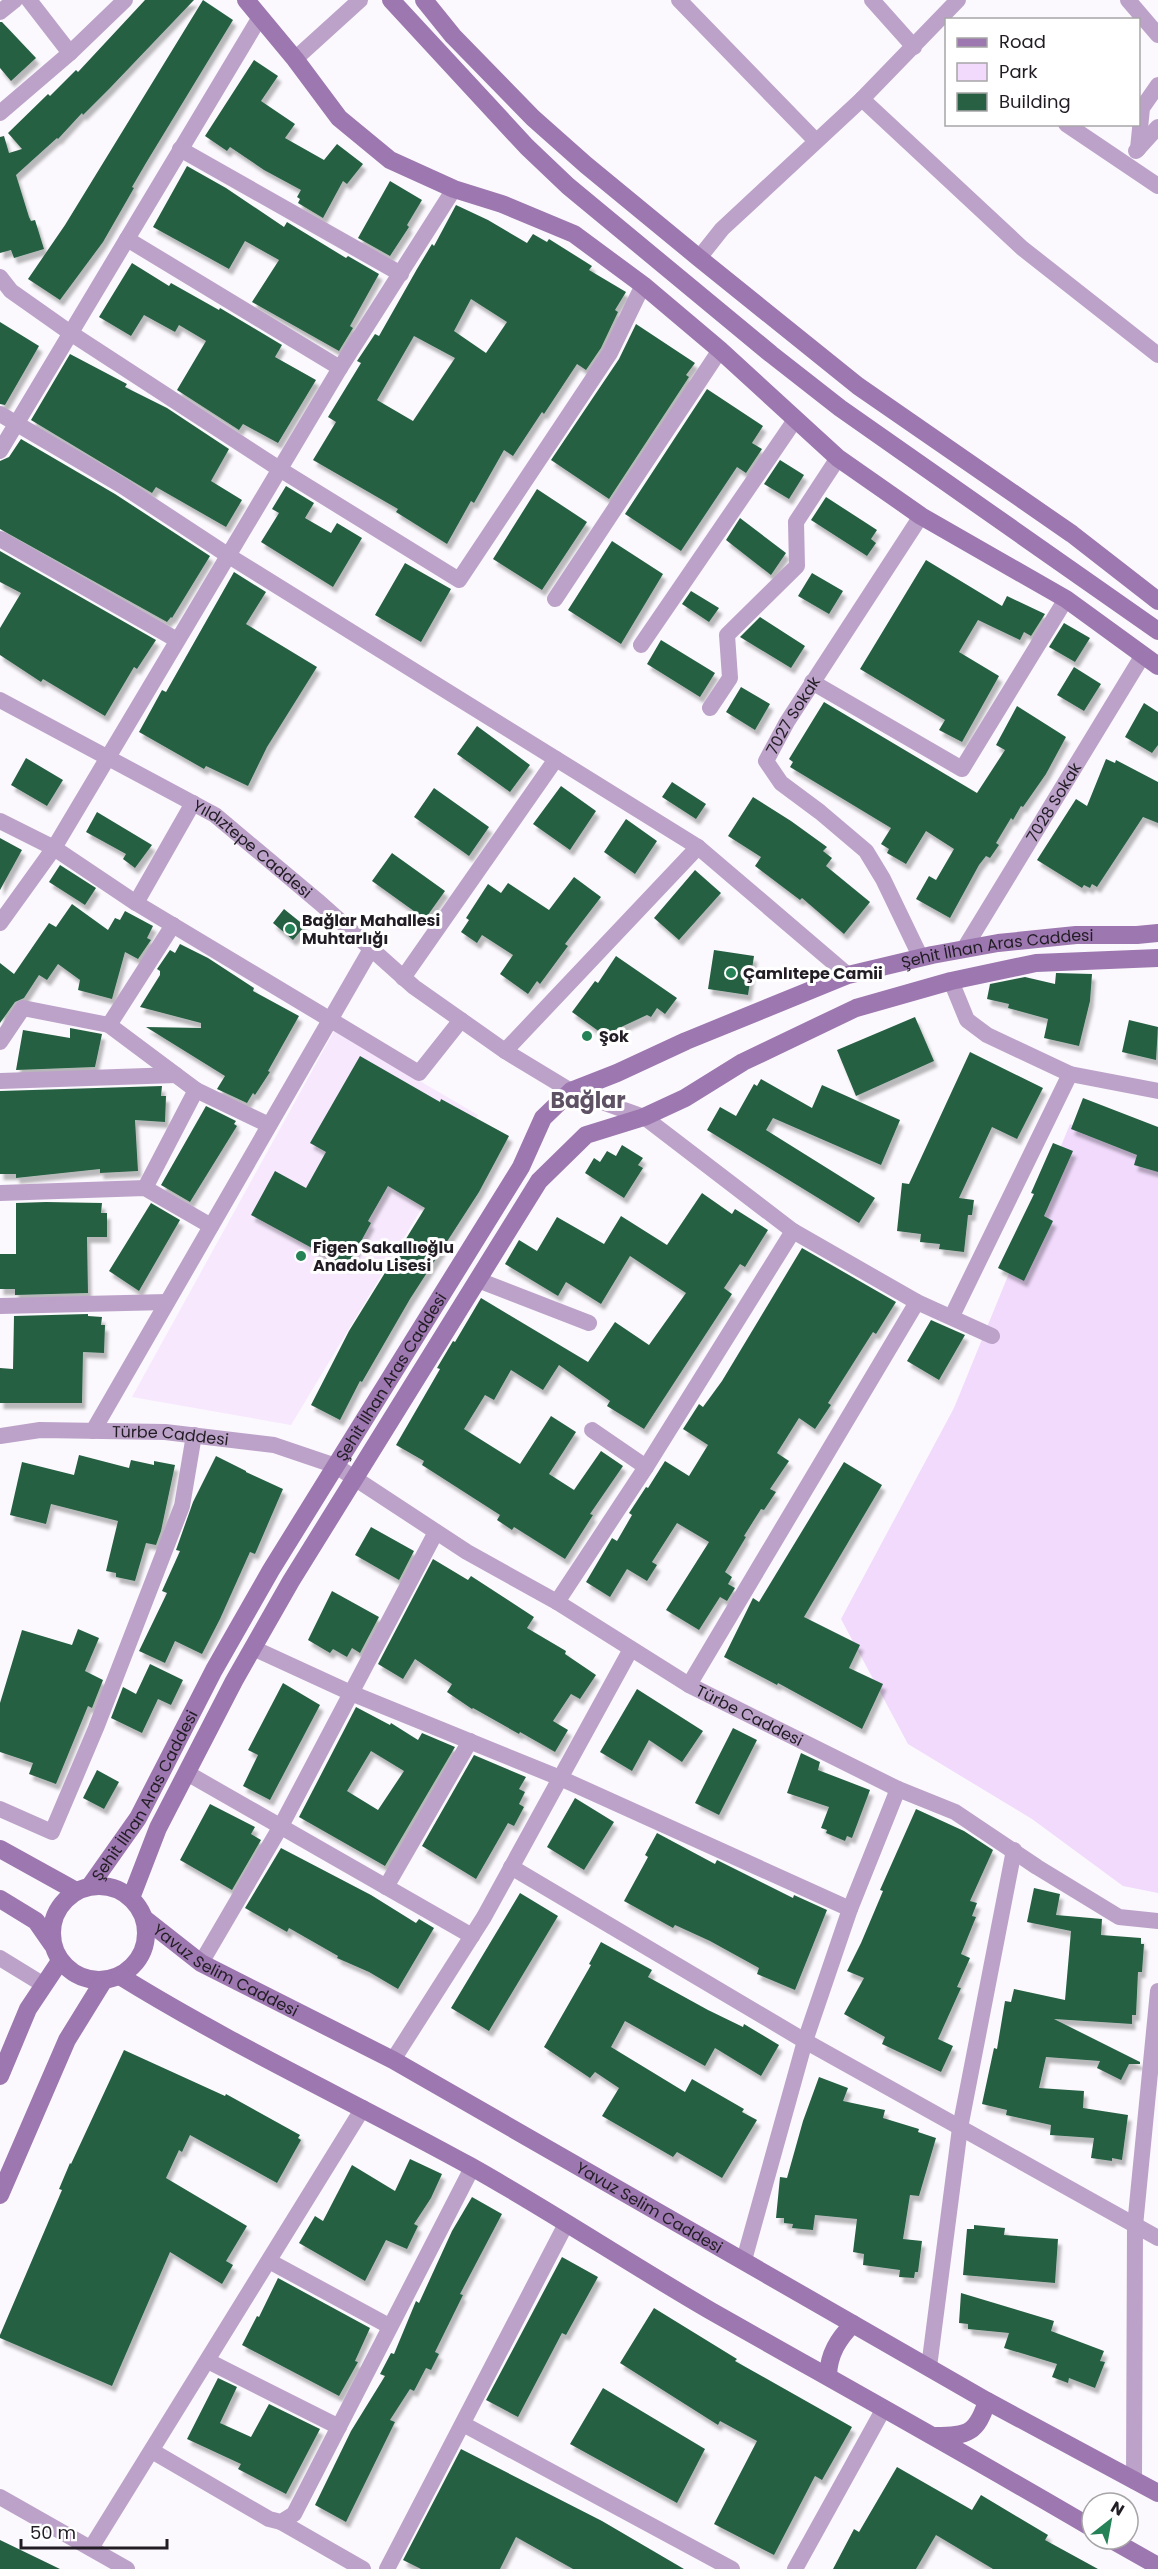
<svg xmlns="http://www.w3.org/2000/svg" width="1158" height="2569" viewBox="0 0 1158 2569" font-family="Poppins,sans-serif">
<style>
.built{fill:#f7e8fe}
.green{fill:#f1dafc}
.building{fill:#276043;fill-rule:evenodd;filter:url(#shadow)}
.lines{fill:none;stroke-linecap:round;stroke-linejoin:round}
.street{stroke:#bca2c9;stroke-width:16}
.secondary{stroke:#9d77af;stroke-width:18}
.poi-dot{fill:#258156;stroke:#fff;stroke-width:2}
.labels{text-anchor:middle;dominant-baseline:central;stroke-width:6;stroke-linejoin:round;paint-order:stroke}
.street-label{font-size:16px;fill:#221d24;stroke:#fff}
.poi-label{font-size:16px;font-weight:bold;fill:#221d24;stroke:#fff;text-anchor:start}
.district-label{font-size:22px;font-weight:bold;fill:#5d5163;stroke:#fff}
</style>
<defs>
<filter id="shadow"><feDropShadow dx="3.5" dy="6" stdDeviation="1.5" flood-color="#0004"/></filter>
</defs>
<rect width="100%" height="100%" fill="#fbf9fd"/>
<path class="built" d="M334 1031 478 1115 291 1425 132 1397Z"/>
<path class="green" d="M1070 1124 1158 1164V1893L1123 1886 1032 1819 908 1744 841 1619 954 1408Z"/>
<path class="building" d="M145 0H194L110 88 83 115 82 113 58 139 57 138 16 175 29 217 31 221 35 220 44 249 14 258 11 250 0 253V137L4 136 9 153 22 149 8 133 48 94 50 96 76 70 78 72Z
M203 0 233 20 146 163 132 187 134 188 103 242 60 300 28 279 65 225Z
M0 22H2L36 58 11 81 0 68Z
M254 60 278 76 261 101 295 124 285 138 324 160 337 144 363 164 347 184 343 181 323 218 298 203 300 199 297 197 301 190 264 170 230 147 227 151 205 136Z
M187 166 226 188 284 227 287 222 346 258 348 256 379 274 350 326 353 328 339 351 252 302 279 260 245 241 229 269 153 227Z
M390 181 422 200 407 225 409 227 390 256 358 238Z
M456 205 488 220 527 243 533 234 547 242 549 239 592 266 589 270 626 292 615 310 618 312 601 348 586 370 577 364 544 414 542 412 513 456 504 450 474 503 471 501 447 544 396 512 398 509 313 460 336 422 328 417 361 363 357 361 375 334 379 336 417 269 432 244 434 246ZM471 299 507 322 486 353 454 331ZM414 336 455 358 413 421 377 400Z
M132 263 169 286 171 283 219 310 220 308 282 345 275 357 316 380 278 443 243 424 239 430 177 390 206 341 179 325 175 332 144 315 131 336 99 317Z
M0 322 39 346 5 405 0 404Z
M636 324 695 363 686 375 689 377 609 499 551 460 619 359Z
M70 354 127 384 125 387 167 408 229 449 211 481 242 500 226 527 156 487 152 493 31 420Z
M707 389 763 426 752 443 762 449 746 473 737 467 681 551 625 514Z
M21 439 115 494 210 556 172 618 171 617 167 622 0 529V461L9 457Z
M780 460 804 475 789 499 764 484Z
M286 486 314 503 305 518 331 533 337 523 362 538 333 587 261 542 279 513 272 509Z
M537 489 587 522 542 590 493 559Z
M826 497 877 530 871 539 876 543 867 556 811 520Z
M740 518 786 553 771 575 726 540Z
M612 541 663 574 621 644 568 610Z
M0 551 156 640 137 669 134 667 105 716 43 679 41 682 0 655V628L21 593 0 582Z
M926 560 1002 606 1007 596 1045 614 1031 636 1024 632 1020 640 978 620 959 652 999 676 962 742 939 730 945 720 860 669Z
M405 563 451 589 421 642 375 615Z
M234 572 266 592 246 624 317 667 267 747 248 786 206 766 204 769 139 732 162 690 166 692Z
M812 573 843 591 829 614 798 596Z
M691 591 719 608 709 622 682 604Z
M760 617 805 646 791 668 740 637Z
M1064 623 1090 638 1075 662 1049 647Z
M661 640 715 673 700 697 647 664Z
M1074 667 1101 684 1084 711 1057 695Z
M741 687 770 704 755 730 726 712Z
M824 702 977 793 1005 750 996 745 1017 706 1066 737 1046 774 1023 807 1021 806 1013 820 1011 818 996 843 999 845 990 858 986 856 979 865 950 918 916 899 929 876 936 880 954 849 926 831 906 864 887 853 889 849 881 844 891 828 790 767 793 762 789 759Z
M1144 703 1158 712V745L1152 753 1125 737Z
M477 726 530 765 510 792 457 754Z
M26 758 63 780 47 806 11 785Z
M1106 759 1115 763 1116 760 1158 782V823L1143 817 1097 887 1092 884 1090 888 1084 885 1082 888 1037 860 1076 799 1087 806Z
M672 782 706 804 696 819 662 797Z
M561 786 596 811 570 850 533 824Z
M434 788 489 827 469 856 414 817Z
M753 797 791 821 827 847 823 851 832 858 826 866 870 902 844 934 802 898 800 900 755 866 761 857 728 836Z
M97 812 152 845 135 868 123 859 126 854 86 832Z
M626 819 657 841 635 874 604 852Z
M0 838 22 850 0 890Z
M392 853 445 891 425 919 372 881Z
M60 865 96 888 85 905 49 882Z
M695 870 721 893 679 940 654 918Z
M574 877 601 897 565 944 568 946 540 984 537 981 528 994 500 974 513 955 482 935 477 943 461 932 469 920 466 918 488 884 501 893 508 883 549 910Z
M72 904 108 930 115 918 120 920 125 911 153 926 147 938 151 940 138 959 125 952 112 999 78 990 80 980 58 964 47 980 39 975 24 998 15 1002 0 1023V963L14 974 49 923 56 927Z
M284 909 305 926 293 940 273 923Z
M180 944 208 958 254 988 253 991 299 1016 268 1071 270 1072 255 1095 253 1093 247 1103 217 1089 225 1076 146 1027 201 1028V1023L140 1007 160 975V971L157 969 170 950 175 953Z
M714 950 754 956 748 995 708 989Z
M616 956 677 998 665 1014 657 1008 651 1017 647 1015 604 1035 572 1012 595 981 598 983Z
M1056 973 1092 974 1090 1001 1079 1046 1044 1038 1048 1019 1008 1008 1009 1004 987 999 990 984 1025 977 1055 984Z
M915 1017 934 1061 856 1096 837 1050Z
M1129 1020 1158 1027 1156 1060 1122 1052Z
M70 1028 102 1034 95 1067 16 1070 23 1030 70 1038Z
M970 1052 1043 1088 1017 1139 992 1127 959 1198 974 1200 972 1215H968L964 1252 939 1249 940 1244 920 1242 921 1234 897 1231 902 1183 909 1184Z
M360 1056 440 1102 441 1099 509 1136 479 1192 410 1299 362 1382 360 1381 340 1420 311 1405 349 1331 425 1208 388 1186 368 1221 371 1223 347 1267 251 1215 275 1171 306 1188 326 1152 310 1143Z
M761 1079 812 1108 822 1085 900 1120 881 1165 773 1118 766 1130 875 1198 859 1223 707 1130 720 1107 736 1116 754 1084 757 1086Z
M162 1086 161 1096H166L165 1122 135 1120 138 1171 100 1173V1169L16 1178V1174H0V1091Z
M1083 1098 1158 1127V1172L1134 1165 1137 1155 1071 1129Z
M206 1106 236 1121 234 1124 237 1126 190 1202 161 1185Z
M1053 1143 1073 1151 1044 1216 1053 1221 1024 1281 998 1268 1034 1194 1031 1193Z
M622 1145 643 1158 638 1165 643 1168 624 1198 585 1173 594 1158 600 1162 607 1151 616 1156Z
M702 1193 732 1214 735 1209 768 1230 745 1267 740 1264 724 1288 732 1294 644 1429 607 1406 610 1401 559 1365 543 1390 511 1370 494 1400 485 1395 464 1429 520 1464 551 1416 576 1432 549 1474 574 1490 601 1451 623 1466 590 1514 593 1515 565 1559 514 1527 512 1530 497 1520 500 1515 422 1465 424 1461 396 1445 440 1369 437 1368 453 1341 455 1342 481 1298 588 1362 615 1322 649 1345 686 1293 630 1256 601 1304 566 1282 558 1296 505 1264 519 1240 537 1251 557 1217 604 1244 621 1216 667 1245Z
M46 1202 102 1203 101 1213H107V1237H87L88 1293 15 1295V1289H0V1254H16V1203Z
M151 1203 180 1220 139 1291 109 1271Z
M802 1248 896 1302 876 1334 873 1332 828 1403 831 1405 815 1429 799 1418 777 1453 789 1461 770 1489 776 1492 764 1510 761 1509 744 1536 746 1537 725 1572 732 1577 728 1584 735 1588 727 1601 720 1597 699 1630 666 1610 709 1542 677 1523 652 1562 657 1565 647 1581 627 1569 610 1597 586 1582 612 1538 617 1541 632 1515 629 1513 646 1487 648 1488 665 1461 689 1476 708 1445 683 1429 699 1404 703 1407 722 1381Z
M88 1314V1316L102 1317 101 1325H105L104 1353 83 1352 82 1403H0V1368L13 1369 14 1316Z
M931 1320 965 1335 939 1380 907 1361Z
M79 1455 129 1468 131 1460 154 1465V1461L175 1465 161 1531 156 1545 146 1543 135 1581 116 1577V1573L106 1571 118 1521 51 1504 46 1524 10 1515 22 1462 74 1475Z
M216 1456 246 1471V1472L283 1489 255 1554 250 1552 220 1619 202 1654 175 1641 165 1663 139 1651 167 1593 162 1591 180 1551 176 1550 193 1502Z
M844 1462 882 1485 804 1617 860 1645 849 1668 883 1684 862 1729 778 1683 777 1685 724 1657 753 1598 759 1602Z
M371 1527 414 1551 399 1580 355 1555Z
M433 1559 468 1580 471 1576 534 1617 527 1628 566 1651 565 1654 596 1675 580 1699 571 1694 553 1721 568 1730 555 1752 520 1732 519 1734 473 1708 472 1709 447 1692 452 1684 415 1659 403 1679 378 1664Z
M332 1591 379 1617 360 1653 352 1648 347 1657 333 1649 330 1653 308 1640Z
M78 1629 99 1638 85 1671 103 1680 92 1708 88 1706 56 1784 29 1774 33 1763 0 1752V1703L22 1630 72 1645Z
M150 1664 183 1680 171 1705 158 1699 142 1733 111 1718 123 1687 136 1694Z
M283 1683 320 1705 270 1800 243 1786 258 1755 248 1750Z
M637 1689 703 1731 682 1762 649 1740 632 1771 600 1752Z
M356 1707 390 1725 391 1723 418 1740 422 1733 455 1747 385 1866 299 1817ZM371 1751 404 1771 378 1810 347 1791Z
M733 1728 757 1740 719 1815 695 1803Z
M801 1753 820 1762 818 1770 870 1790 852 1838 847 1836 845 1841 826 1833 827 1830 821 1828 829 1807 787 1793Z
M474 1755 526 1777 519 1789 525 1792 519 1804 524 1807 514 1826 508 1823 476 1879 422 1846Z
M97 1770 119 1782 104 1809 83 1798Z
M575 1798 614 1822 584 1870 547 1847Z
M210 1804 255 1827 251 1834 261 1840 232 1890 180 1860Z
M916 1809 964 1831 993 1850 970 1901 977 1903 972 1916 976 1917 961 1954 970 1958 957 1987 961 1988 938 2039 953 2046 941 2072 882 2044 885 2037 844 2014 864 1978 847 1971 861 1943 883 1891 880 1890Z
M657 1833 715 1864 717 1860 793 1898 794 1895 827 1910 795 1990 757 1974 759 1968 710 1941 675 1925 673 1928 624 1901 648 1857 645 1855Z
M281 1848 371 1895 416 1923 419 1919 434 1928 398 1989 369 1972 337 1958 338 1956 289 1928 287 1932 245 1908Z
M1034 1888 1060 1894 1056 1915 1102 1919 1101 1935 1141 1938V1944H1144L1142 1972H1138L1136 2015H1132V2024L1054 2019 1140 2062V2064H1129L1121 2080 1097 2068 1100 2061 1046 2057 1039 2088 1084 2091 1083 2108 1128 2115 1122 2160 1112 2158V2161L1091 2158 1094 2138 1050 2135 1051 2125 1006 2115 1007 2110 982 2104 994 2048 997 2049 1005 2001 1011 2002 1014 1989 1065 2000 1071 1931 1027 1922Z
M520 1893 558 1916 489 2031 451 2008Z
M601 1942 652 1970 648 1977 708 2010 743 2027 744 2024 779 2045 761 2076 715 2048 705 2066 625 2021 611 2047 685 2092 692 2079 744 2109 742 2112 757 2120 722 2178 677 2152 673 2157 602 2116 619 2088 595 2072 590 2078 544 2047 591 1965 589 1964Z
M124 2050 225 2096 226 2094 300 2135 298 2138 301 2140 277 2183 190 2135 182 2152 179 2150 166 2178 247 2226 226 2261 233 2265 222 2284 170 2252 112 2386 0 2338V2335L62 2190 59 2189 70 2163 71 2164Z
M819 2077 848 2088 843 2101 885 2110 883 2118 919 2129 918 2132 936 2138 919 2196 910 2195 903 2239 922 2241 918 2272H915L914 2278 899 2277 900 2270 863 2265 864 2254 853 2252 857 2219 815 2215 813 2230 792 2228 793 2224 784 2223V2218H776L780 2177 787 2178 803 2121Z
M410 2159 442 2174 431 2198 414 2224 418 2226 407 2249 386 2240 365 2281 299 2243 315 2216 323 2221 352 2165 395 2191Z
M472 2197 502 2214 460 2294 463 2295 435 2352 439 2354 431 2370 426 2368 414 2391 410 2389 390 2420 395 2422 346 2522 315 2505 351 2431 385 2376 380 2374 391 2353 394 2354 416 2301 419 2303 452 2231Z
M974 2225 1005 2228 1004 2235 1058 2239 1055 2283 963 2275 967 2229H974Z
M562 2257 598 2277 566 2335 562 2333 518 2417 486 2400Z
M278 2278 370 2328 355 2361 358 2362 339 2396 242 2345 257 2316 259 2317Z
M961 2293 1054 2321 1051 2331 1104 2351 1100 2361 1105 2362 1095 2388 1069 2378 1068 2383 1052 2377 1057 2364 1004 2348 1009 2333 968 2329V2324L959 2323Z
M654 2308 737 2359 735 2361 852 2427 822 2480 815 2476 774 2555 714 2524 757 2441 720 2421 718 2425 620 2363Z
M218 2378 237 2387 220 2423 251 2437 269 2404 320 2429 286 2494 238 2469 241 2464 187 2439Z
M603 2388 705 2449 677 2503 570 2444Z
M461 2449 602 2521 684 2569H573L516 2537 500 2569H421L403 2560Z
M897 2467 972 2510 981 2495 1048 2535 1045 2540 1098 2569H993L936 2535 916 2569H833L854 2529 859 2532Z
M0 2540 60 2569H0Z"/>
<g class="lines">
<g class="street">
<path d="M29 0 70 53"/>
<path d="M679 0 816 141"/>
<path d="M872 0 914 47"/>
<path d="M1128 0 1158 35"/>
<path d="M0 12 15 0"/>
<path d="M295 59 360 0"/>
<path d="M862 99 1022 248 1158 355"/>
<path d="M0 113 70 53 125 0"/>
<path d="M1066 124 1158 186"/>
<path d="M180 149 401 274"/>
<path d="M1138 149 1142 108 1158 85"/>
<path d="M1136 151 1158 127"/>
<path d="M127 239 340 368"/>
<path d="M699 258 722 229 862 99 958 0"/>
<path d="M0 277 11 291 72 334 281 470 459 580 610 353 643 285"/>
<path d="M0 414 121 485 229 556 698 847 848 975"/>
<path d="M0 451 260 17"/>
<path d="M0 539 177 640"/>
<path d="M555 599 720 350"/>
<path d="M641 645 795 420"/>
<path d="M812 682 962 769 1066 599"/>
<path id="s1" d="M0 700 215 815 320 903 414 987 505 1051 571 1091 644 1117 793 1231 917 1302 992 1336"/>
<path d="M710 708 730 678 727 635 797 566 796 522 838 458"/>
<path d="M0 821 54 848 136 903 419 1073 461 1020"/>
<path d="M136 903 193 803"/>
<path d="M0 923 54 848 340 368 454 189"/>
<path id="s2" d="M964 949 1143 655"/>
<path id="s3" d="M921 958 883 879 866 851 820 812 781 783 766 761 787 722 921 516"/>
<path d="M403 978 556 759"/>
<path d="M951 981 967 1020 987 1035 1070 1074 1158 1091"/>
<path d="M109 1025 196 1090"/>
<path d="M0 1042 23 1008 109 1025 173 925"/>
<path d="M505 1051 698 847"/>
<path d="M0 1081 176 1075"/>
<path d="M145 1188 196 1090 269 1125"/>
<path d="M0 1193 145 1188 211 1226"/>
<path d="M478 1280 589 1323"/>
<path d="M0 1306 167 1302"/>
<path d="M952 1316 1070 1074"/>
<path d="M592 1430 646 1467"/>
<path d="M93 1431 371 949"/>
<path id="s4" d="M0 1436 40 1430 165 1432 274 1445 336 1466 467 1552 557 1602 689 1685 898 1789 955 1812 1037 1867 1119 1917 1158 1921"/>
<path d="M557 1602 646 1467 793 1231"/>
<path d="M253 1648 351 1693 560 1778 850 1909"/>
<path d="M689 1685 917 1302"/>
<path d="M187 1773 472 1936"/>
<path d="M0 1809 52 1832 96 1728 182 1506 194 1435"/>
<path d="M511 1867 805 2041 1158 2238"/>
<path d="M386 1887 470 1741"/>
<path d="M0 1958 44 1985"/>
<path d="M201 1963 281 1826 436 1532"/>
<path d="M393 2060 484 1917 631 1649"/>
<path d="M744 2260 805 2041 850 1909 898 1789"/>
<path d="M269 2261 389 2326"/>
<path d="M208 2361 339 2427"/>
<path d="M929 2367 960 2128 1014 1850"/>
<path d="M463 2424 732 2569"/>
<path d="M152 2451 269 2519 281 2522 294 2514 472 2168"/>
<path d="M1134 2481 1135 2226 1158 1991"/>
<path d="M0 2497 127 2569"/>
<path d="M281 2522 363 2569"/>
<path d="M91 2548 363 2108"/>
<path d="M387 2569 566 2224"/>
<path d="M795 2569 883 2410"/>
</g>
<g class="secondary">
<path d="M246 0 295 59 339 118 390 160 454 189 502 204 574 234 643 285 720 350 838 458 921 516 1066 599 1158 666"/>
<path d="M391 0 527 147 568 186 771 354 840 408 1158 631"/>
<path d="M424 0 453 36 533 118 586 165 699 258 858 386 1072 534 1158 601"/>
<path d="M0 1849 76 1891"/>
<circle cx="99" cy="1933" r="47"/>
<path id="s5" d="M90 1886 138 1818 214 1670 271 1570 521 1167 543 1118 571 1091 617 1073 686 1041 848 975 932 955 998 943 1076 935H1137L1158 933"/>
<path d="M131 1898 158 1828 234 1681 291 1581 539 1181 586 1135 644 1117 685 1098 743 1062 856 1008 951 981 1036 963 1158 958"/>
<path d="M0 1899 36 1921 52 1944"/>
<path id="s6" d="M145 1919 201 1963 393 2060 987 2401 1158 2493"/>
<path d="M120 1976C233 2046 354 2102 470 2166 552 2212 630 2264 711 2311 838 2383 966 2454 1092 2528"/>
<path d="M0 2076 28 2009 60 1961"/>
<path d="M0 2195 67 2040 104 1980"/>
<path d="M828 2375C829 2354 838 2339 853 2324"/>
<path d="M936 2436C968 2436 977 2433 987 2401"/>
<path d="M1110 2539 1158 2566"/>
</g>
</g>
<g class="poi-dot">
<circle cx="290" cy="929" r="6"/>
<circle cx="731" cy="973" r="6"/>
<circle cx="587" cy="1036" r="6"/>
<circle cx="301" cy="1256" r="6"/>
</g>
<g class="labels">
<g class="street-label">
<text stroke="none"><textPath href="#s3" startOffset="309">7027 Sokak</textPath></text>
<text stroke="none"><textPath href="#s2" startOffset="172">7028 Sokak</textPath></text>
<text stroke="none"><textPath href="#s1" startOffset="294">Yıldıztepe Caddesi</textPath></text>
<text stroke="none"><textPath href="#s5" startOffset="1384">Şehit İlhan Aras Caddesi</textPath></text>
<text stroke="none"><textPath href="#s5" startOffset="592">Şehit İlhan Aras Caddesi</textPath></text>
<text stroke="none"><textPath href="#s4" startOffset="171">Türbe Caddesi</textPath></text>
<text stroke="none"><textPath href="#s4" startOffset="824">Türbe Caddesi</textPath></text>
<text stroke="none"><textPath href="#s5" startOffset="106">Şehit İlhan Aras Caddesi</textPath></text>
<text stroke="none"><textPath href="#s6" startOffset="96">Yavuz Selim Caddesi</textPath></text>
<text stroke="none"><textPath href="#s6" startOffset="582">Yavuz Selim Caddesi</textPath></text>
</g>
<g class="poi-label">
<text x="302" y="920">Bağlar Mahallesi<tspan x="302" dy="18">Muhtarlığı</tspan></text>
<text x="743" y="973">Çamlıtepe Camii</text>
<text x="599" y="1036">Şok</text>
<text x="313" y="1247">Figen Sakallıoğlu<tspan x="313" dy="18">Anadolu Lisesi</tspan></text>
</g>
<g class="district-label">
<text x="588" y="1100">Bağlar</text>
</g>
</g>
<rect x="945" y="18" width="195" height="108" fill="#ffffff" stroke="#a7a5a7" stroke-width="1.5"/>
<rect x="957" y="38" width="30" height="9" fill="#9d77af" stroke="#a7a5a7" stroke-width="1.5"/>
<text x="999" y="48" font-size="18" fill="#221d24">Road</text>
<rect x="957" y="63" width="30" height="18" fill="#f1dafc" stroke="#a7a5a7" stroke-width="1.5"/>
<text x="999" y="78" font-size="18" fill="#221d24">Park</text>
<rect x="957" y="93" width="30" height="18" fill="#276043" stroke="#a7a5a7" stroke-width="1.5"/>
<text x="999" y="108" font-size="18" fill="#221d24">Building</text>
<g transform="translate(1110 2521) rotate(31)"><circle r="28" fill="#ffffff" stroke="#a7a5a7" stroke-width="1.5"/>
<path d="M0-4.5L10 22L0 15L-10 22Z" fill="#258156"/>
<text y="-9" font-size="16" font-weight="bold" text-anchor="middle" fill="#221d24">N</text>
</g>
<path d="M21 2539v9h146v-9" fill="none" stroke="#221d24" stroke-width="3"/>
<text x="30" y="2539" font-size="18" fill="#221d24" stroke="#ffffff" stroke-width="4.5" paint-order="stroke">50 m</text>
</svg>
